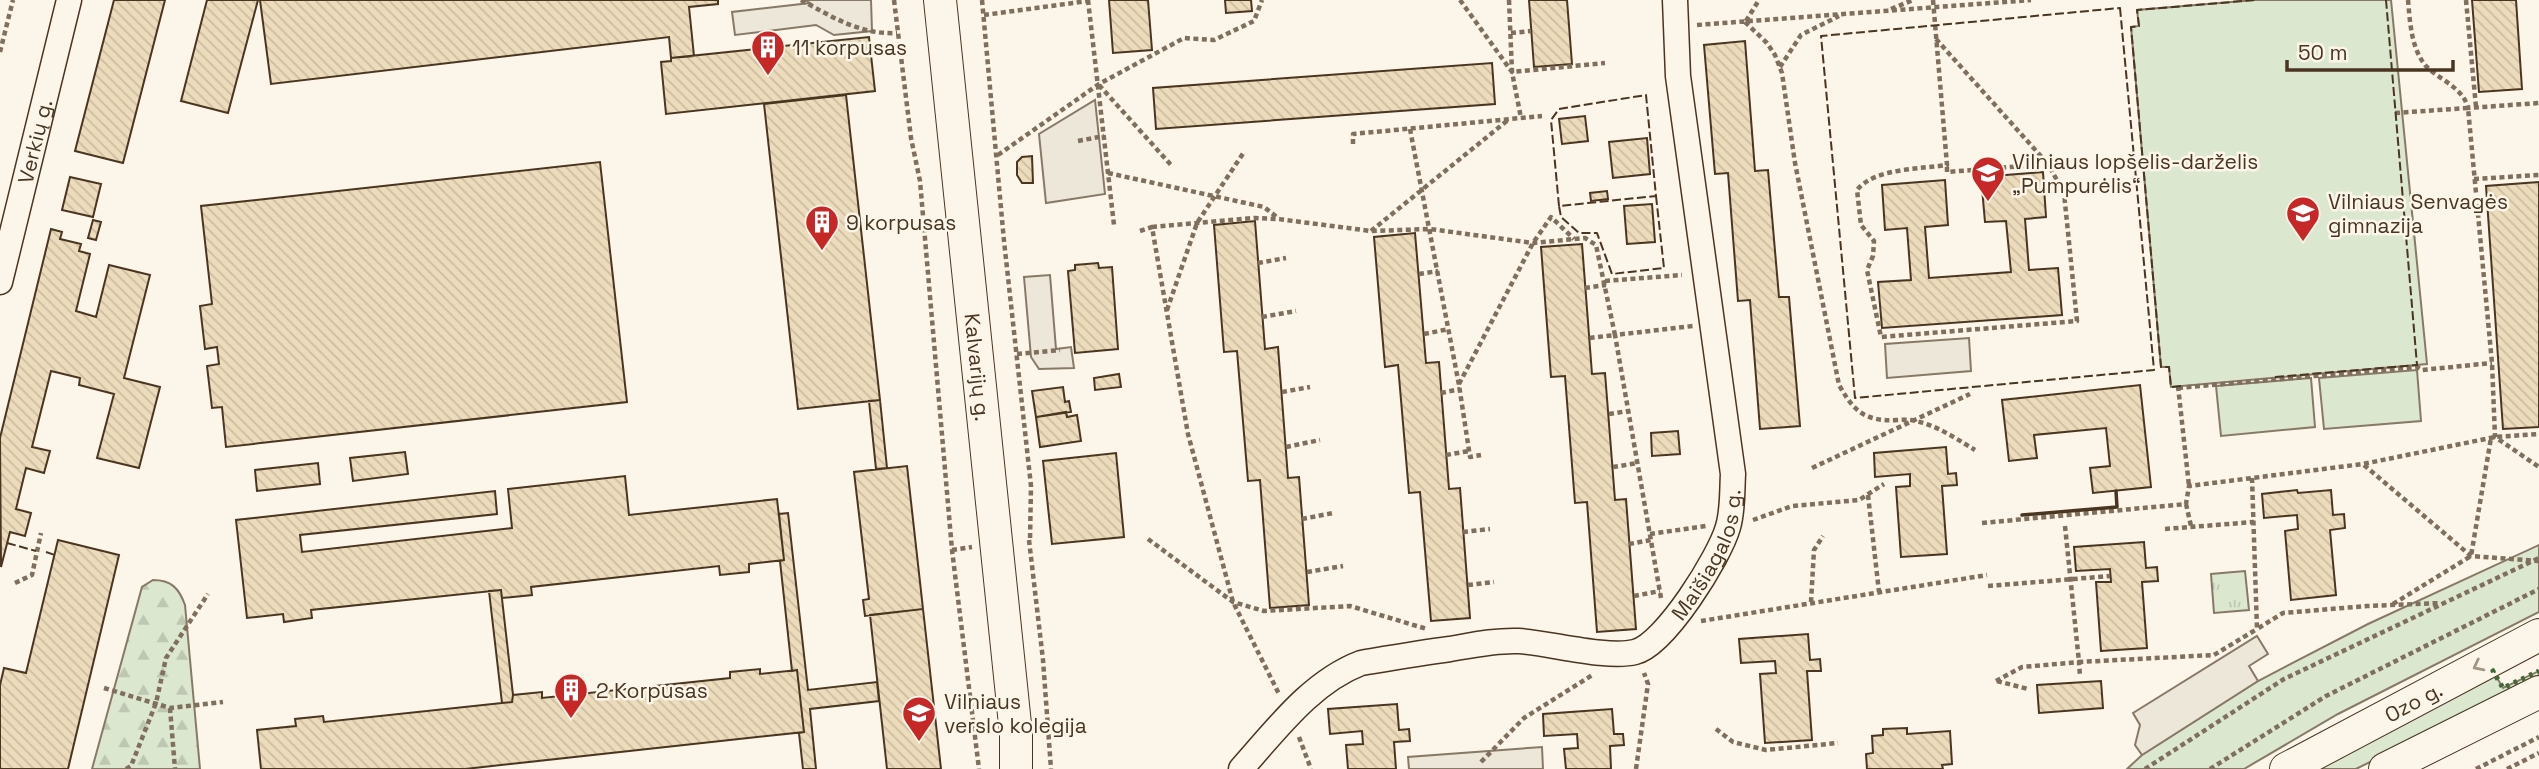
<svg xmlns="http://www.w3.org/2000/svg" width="2539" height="769" viewBox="0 0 2539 769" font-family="'Space Grotesk',sans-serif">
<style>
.grass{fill:#dce7d0;stroke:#887966;stroke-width:2}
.forest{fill:url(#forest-firs);stroke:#887966;stroke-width:2}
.park{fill:url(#park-tufts);stroke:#887966;stroke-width:2}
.parking{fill:#ede7d9;stroke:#887966;stroke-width:2}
.building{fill:url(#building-back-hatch);stroke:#4a3520;stroke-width:2}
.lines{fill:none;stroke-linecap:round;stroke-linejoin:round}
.minor-casing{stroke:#4a3520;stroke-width:27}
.major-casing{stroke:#4a3520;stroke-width:34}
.path{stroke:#7f6f5c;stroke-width:4.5;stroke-dasharray:5 3.5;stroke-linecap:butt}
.minor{stroke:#fbf6e9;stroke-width:24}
.major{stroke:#fbf6e9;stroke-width:32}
.hedge{stroke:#436837;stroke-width:5;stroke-dasharray:3.5 5;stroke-linecap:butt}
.fence{stroke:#4a3520;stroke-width:2;stroke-dasharray:9 3.5;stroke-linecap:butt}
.wall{stroke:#4a3520;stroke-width:3.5}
.oneway{stroke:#a29684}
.labels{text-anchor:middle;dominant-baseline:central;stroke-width:5;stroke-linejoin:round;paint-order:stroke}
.poi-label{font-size:21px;fill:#4a3520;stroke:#fbf6e9;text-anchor:start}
.street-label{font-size:21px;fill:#4a3520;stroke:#fbf6e9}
</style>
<defs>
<pattern id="forest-firs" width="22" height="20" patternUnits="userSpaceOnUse" patternTransform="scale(1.75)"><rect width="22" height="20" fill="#dce7d0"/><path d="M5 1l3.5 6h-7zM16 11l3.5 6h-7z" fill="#bec7b2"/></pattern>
<pattern id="park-tufts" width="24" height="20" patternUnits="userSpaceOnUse" patternTransform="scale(1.75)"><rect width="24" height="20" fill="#dce7d0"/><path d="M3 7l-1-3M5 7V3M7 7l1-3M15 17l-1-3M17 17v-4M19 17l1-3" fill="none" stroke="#bec7b2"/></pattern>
<pattern id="building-back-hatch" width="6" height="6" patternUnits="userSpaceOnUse" patternTransform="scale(1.75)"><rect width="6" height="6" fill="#ecdcbc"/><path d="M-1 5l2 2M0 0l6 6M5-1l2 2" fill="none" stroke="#ccbda1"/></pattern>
</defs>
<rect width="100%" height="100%" fill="#fbf6e9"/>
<path class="grass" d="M2255 0H2391L2427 364 2171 387 2169 367H2161L2131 27 2139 26 2137 10Z
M2417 370 2421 421 2324 429 2319 378Z
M2311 378 2315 427 2221 436 2216 386Z
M2539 545V612L2338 714 2244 769H2127L2142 755 2258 681 2368 624Z
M2493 671 2503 688 2539 671V677L2356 769H2307Z"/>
<path class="forest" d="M153 580C171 580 179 588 185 605L200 769H92L142 587Z"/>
<path class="park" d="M2245 571 2249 610 2214 613 2211 574Z"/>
<path class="parking" d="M805 0H871L872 31 834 35 816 25 735 35 732 12 810 3Z
M1095 100 1105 194 1046 203 1039 134Z
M1050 275 1056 349 1071 347 1074 368 1039 369 1031 357 1024 277Z
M1969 338 1971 371 1887 378 1885 344Z
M2257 636 2268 654 2249 666 2258 681 2142 755 2135 745 2140 725 2133 713Z
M1542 747 1543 769H1409L1408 757Z"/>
<path class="building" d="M114 0H165L123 163 75 151Z
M207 0H258L228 113 181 101Z
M260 0H718V4L689 7 694 56 671 58 669 37 271 84Z
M1109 0H1148L1152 50 1113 53Z
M1225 0H1251L1252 11 1226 13Z
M1529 0H1567L1572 64 1534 67Z
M2472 0H2516L2522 89 2479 92Z
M869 37 875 91 666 114 661 62 671 61V58Z
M1745 41 1755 171 1768 170 1779 297H1789L1800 426 1760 429 1750 300 1738 301 1728 173 1715 174 1704 45Z
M1492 63 1495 104 1156 129 1153 88Z
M846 95 880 400 798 409 764 104Z
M1585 116 1588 141 1562 144 1559 119Z
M1647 138 1650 174 1613 178 1609 142Z
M1032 156 1033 183H1022L1017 175V162L1022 157Z
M600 162 627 402 226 447 222 407 212 408 207 366 219 364 217 347 205 349 200 306 212 304 201 206Z
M2043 172 2046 217 2025 219 2029 270 2058 268 2062 315 1882 328 1878 282 1911 280 1907 228 1885 230 1882 185 1945 180 1948 225 1925 227 1929 278 2011 272 2006 221 1985 222 1981 177Z
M70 177 101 184 93 217 62 210Z
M2539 182V427L2503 429 2486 186Z
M1607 191 1608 199 1591 201 1590 193Z
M1652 204 1655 242 1627 244 1624 206Z
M93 220 101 222 96 240 88 238Z
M1255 221 1265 349 1278 347 1288 478 1299 477 1309 605 1270 608 1260 480 1248 481 1237 351 1224 352 1214 225Z
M51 229 62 232 60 239 81 244 79 251 90 254 76 311 96 317 109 265 150 275 124 378 160 387 139 468 97 458 114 394 79 385 80 378 51 371 32 447 50 451 44 473 26 468 16 509 31 513 25 536 10 532 1 567 0 438Z
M1415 233 1426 363 1439 362 1449 489 1460 488 1470 618 1431 621 1420 492 1409 493 1398 365 1385 367 1374 237Z
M1582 244 1592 374 1605 373 1615 500 1626 499 1636 629 1597 632 1587 502 1575 503 1565 376 1551 377 1541 247Z
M1098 263 1099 268 1112 267 1118 349 1075 353 1068 271 1075 270V265Z
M1119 374 1121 387 1095 390 1094 378Z
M2140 385 2151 487 2093 493 2090 468 2110 466 2106 428 2034 435 2037 458 2009 461 2002 400Z
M1063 387 1065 402 1069 401 1071 412 1036 417 1032 391Z
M880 400 887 468 876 469 869 401Z
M1066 412 1067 417 1077 415 1081 441 1040 447 1036 417Z
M1678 431 1680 454 1652 456 1651 433Z
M1946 447 1948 474 1956 473 1957 485 1942 486 1947 554 1901 557 1896 487 1910 486V474L1875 477 1874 453Z
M405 452 408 474 353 481 350 458Z
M1116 453 1124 537 1052 544 1043 461Z
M318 463 320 484 257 491 255 470Z
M907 466 923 609 865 616 863 600 869 599 854 472Z
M625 476 629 515 777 499 784 560 749 564V572L720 575 719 566 531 587 532 595 502 598 501 590 311 610 312 618 284 622 283 614 247 618 236 520 495 491 497 514 300 535 302 552 512 528 508 489Z
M2297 490 2298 493 2331 490 2333 515 2344 514 2345 528 2330 530 2336 595 2291 600 2285 531 2298 529 2297 515 2264 518 2262 494Z
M788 513 808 690 877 682 879 701 810 709 816 769H803L799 733 804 732 797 670 792 671 780 561 784 560 779 514Z
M58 540 119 555 68 769H0V685L4 668 26 673Z
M2144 542 2146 568 2157 567 2158 581 2142 582 2147 648 2101 651 2096 582H2111L2110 569 2076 571 2074 547Z
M501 590 513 695 512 702 502 703 489 591Z
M923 609 941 769H887L870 615Z
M1808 634 1810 660 1820 659 1821 671H1807L1812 740 1765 743 1760 674 1776 673 1775 661 1741 663 1739 639Z
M760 669V674L797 670 804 732 465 769H261L257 730 296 726 295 719 323 716 324 722 502 703 512 702 513 695 542 692V698L730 678V672Z
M2101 681 2103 708 2039 713 2037 685Z
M1397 704 1399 730 1409 729 1410 741 1394 742 1396 769H1348L1346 745 1363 744 1362 731 1330 734 1328 709Z
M1612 709 1614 734H1623L1624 745 1610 746 1611 769H1566L1564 749 1578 748 1577 734 1544 736 1543 714Z
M1907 728V734L1950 731 1952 764 1942 765 1943 769H1867L1866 754 1873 753 1872 736 1883 735V729Z"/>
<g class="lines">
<g class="minor-casing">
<g id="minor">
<path id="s1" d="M0 282 69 0"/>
<path id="s2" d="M1241 769C1276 730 1311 682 1361 663 1391 658 1420 653 1450 649 1473 645 1496 640 1519 641 1550 643 1607 659 1635 652 1665 645 1720 556 1728 527 1733 510 1732 491 1733 474L1678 76 1675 0"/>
</g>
</g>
<g class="major-casing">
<g id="major">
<path id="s3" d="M940 0 1016 734V769"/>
<path id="s4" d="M2286 769 2539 635"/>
<path d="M2385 769 2539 692"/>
</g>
</g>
<path class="path" d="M801 0C832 17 861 35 897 33
M894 0 911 138 920 181 952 550 979 769
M982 0 1004 241 1031 486 1030 540
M1088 0 1114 225
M1460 0 1512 72 1521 118
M1509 0 1512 72 1605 63
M1933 0 1947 165C1921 169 1874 168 1857 190L1861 225 1874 241 1873 256 1867 270 1881 337 2077 321 2064 193 2048 164 1947 172V165
M2408 0C2410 22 2411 47 2425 65 2439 80 2463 87 2468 108L2539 103
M2466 0 2476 107
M1891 9 1913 0
M984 15 1088 1
M1746 21 1759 0
M1745 22 1767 43 1775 55 1782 73 1795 163 1839 385C1850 404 1859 418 1884 420 1892 421 1902 419 1911 420 1935 424 1955 438 1975 450
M1697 25 2031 0
M1511 33 1531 31
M1936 39 2047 163
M0 52 13 0
M1780 67 1801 35 1839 16
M1099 85 1171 165
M2395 113 2468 108 2492 363 2495 437 2539 467
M1410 129 1459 385 1470 457 1481 455
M1078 141 1104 136
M1353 144V134L1542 116
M998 155 1099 84 1184 38 1214 40 1254 21 1262 0
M1108 173 1264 207 1278 218
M2474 179 2539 175
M1152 227 1254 218 1278 219 1371 231 1430 229 1533 243 1585 238 1596 245 1615 335 1589 338
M1140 231 1152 227 1188 434 1233 602 1279 694
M1371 231 1508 120
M1258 263 1286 258
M1419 274 1438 271
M1605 281 1682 275
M1585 288 1606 285
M1167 310 1197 223 1244 152
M1262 317 1296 311
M1424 334 1449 329
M1017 354 1060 350
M1459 384 1533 243 1551 217 1574 239
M2178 386 2189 486
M2178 388 2417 367 2422 370 2492 363
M1282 392 1310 387
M1441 393 1460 389
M1609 414 1628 411
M1286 447 1320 440
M1446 455 1469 451
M2364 465 2471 556 2539 561
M1613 467 1638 463
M1812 468 1970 394
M2252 478 2257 629 2283 613 2367 606 2441 603
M1868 495 1879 592
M2186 504 2191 526
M1302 519 1333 513
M1753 520 1792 506 1859 500 1884 484
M1982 523 2186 504 2189 486 2363 464 2495 437 2539 434
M2065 526 2079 662 2214 655 2257 629
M2165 529 2254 522
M1463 532 1490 529
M1650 534 1706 526
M1148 539 1233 602 1264 611 1350 606 1427 629
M1029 540 1043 660 1051 769
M1629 544 1651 540
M952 550 972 547
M1307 572 1343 566
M15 583 32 575 41 533
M1468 585 1494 582
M1988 586 2110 576
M1634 596 1660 591
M1661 598 1615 335 1693 326
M1811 602 1814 550 1823 536
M2393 604 2471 556 2491 438
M1701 621 1987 575
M1996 681 2022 667 2079 662 2080 676
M1997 681 2028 689
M104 688 170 708 223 702
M170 708 175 769
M1716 729 1733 742 1766 750 1838 743
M1299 737 1311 769
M1481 762 1524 718 1594 674
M126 769 131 766 156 703 166 658 208 594
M1636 769 1648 684 1644 673
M2145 769 2284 679 2539 558
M2210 769 2326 696 2539 589
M2476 769 2539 737
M2507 769 2539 753"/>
<use href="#minor" class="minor"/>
<use href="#major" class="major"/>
<path class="hedge" d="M2495 670 2493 671 2503 688 2539 671"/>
<path class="fence" d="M2120 8 2154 370 1855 398 1821 36Z
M1656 196 1664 268 1612 274 1597 233H1579L1561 217 1559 206Z
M1559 206 1551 120 1559 109 1646 95 1656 196
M2275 377 2417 365 2386 0
M2181 386 2171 387 2169 367H2161L2131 27 2139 26 2137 10 2255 0
M7 543 36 551
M46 552 55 555"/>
<path class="wall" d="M2022 515 2117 507 2116 491"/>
</g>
<defs><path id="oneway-chevron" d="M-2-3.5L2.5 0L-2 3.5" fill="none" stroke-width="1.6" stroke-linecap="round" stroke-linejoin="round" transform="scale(1.75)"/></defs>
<use class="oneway" href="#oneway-chevron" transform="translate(2478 666) rotate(153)"/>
<defs>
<g id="building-pin" transform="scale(1.75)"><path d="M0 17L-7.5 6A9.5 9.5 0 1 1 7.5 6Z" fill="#c62828" stroke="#fbf6e9"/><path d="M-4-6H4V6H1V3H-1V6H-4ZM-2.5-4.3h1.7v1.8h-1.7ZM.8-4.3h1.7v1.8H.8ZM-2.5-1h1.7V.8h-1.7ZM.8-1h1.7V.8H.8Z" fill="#fff"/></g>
<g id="school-pin" transform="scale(1.75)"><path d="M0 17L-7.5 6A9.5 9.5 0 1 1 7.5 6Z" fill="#c62828" stroke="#fbf6e9"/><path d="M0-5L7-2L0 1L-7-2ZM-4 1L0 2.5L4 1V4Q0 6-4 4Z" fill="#fff"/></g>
<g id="university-pin" transform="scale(1.75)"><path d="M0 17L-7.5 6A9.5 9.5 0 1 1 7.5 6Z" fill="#c62828" stroke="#fbf6e9"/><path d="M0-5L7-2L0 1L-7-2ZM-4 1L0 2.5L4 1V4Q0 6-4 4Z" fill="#fff"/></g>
</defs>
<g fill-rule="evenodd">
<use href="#building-pin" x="768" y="47"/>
<use href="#school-pin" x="1988" y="173"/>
<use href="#school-pin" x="2303" y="213"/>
<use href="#building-pin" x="822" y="222"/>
<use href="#building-pin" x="571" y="690"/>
<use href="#university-pin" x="919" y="713"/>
</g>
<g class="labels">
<g class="poi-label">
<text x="792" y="47">11 korpusas</text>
<text x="2012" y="161">Vilniaus lopšelis-darželis<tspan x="2012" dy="24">„Pumpurėlis“</tspan></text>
<text x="2328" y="201">Vilniaus Senvagės<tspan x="2328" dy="24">gimnazija</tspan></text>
<text x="846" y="222">9 korpusas</text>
<text x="596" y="690">2 Korpusas</text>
<text x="944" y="701">Vilniaus<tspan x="944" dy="24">verslo kolegija</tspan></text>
</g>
<g class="street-label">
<text stroke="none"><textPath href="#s1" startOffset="145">Verkių g.</textPath></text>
<text stroke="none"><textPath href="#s3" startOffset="369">Kalvarijų g.</textPath></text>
<text stroke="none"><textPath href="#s2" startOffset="564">Maišiagalos g.</textPath></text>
<text stroke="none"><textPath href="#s4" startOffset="144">Ozo g.</textPath></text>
</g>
</g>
<path d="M2287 60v10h166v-10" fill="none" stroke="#4a3520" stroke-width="3.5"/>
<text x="2298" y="60" font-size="21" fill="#4a3520" stroke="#fbf6e9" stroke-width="5" paint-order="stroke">50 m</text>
</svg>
